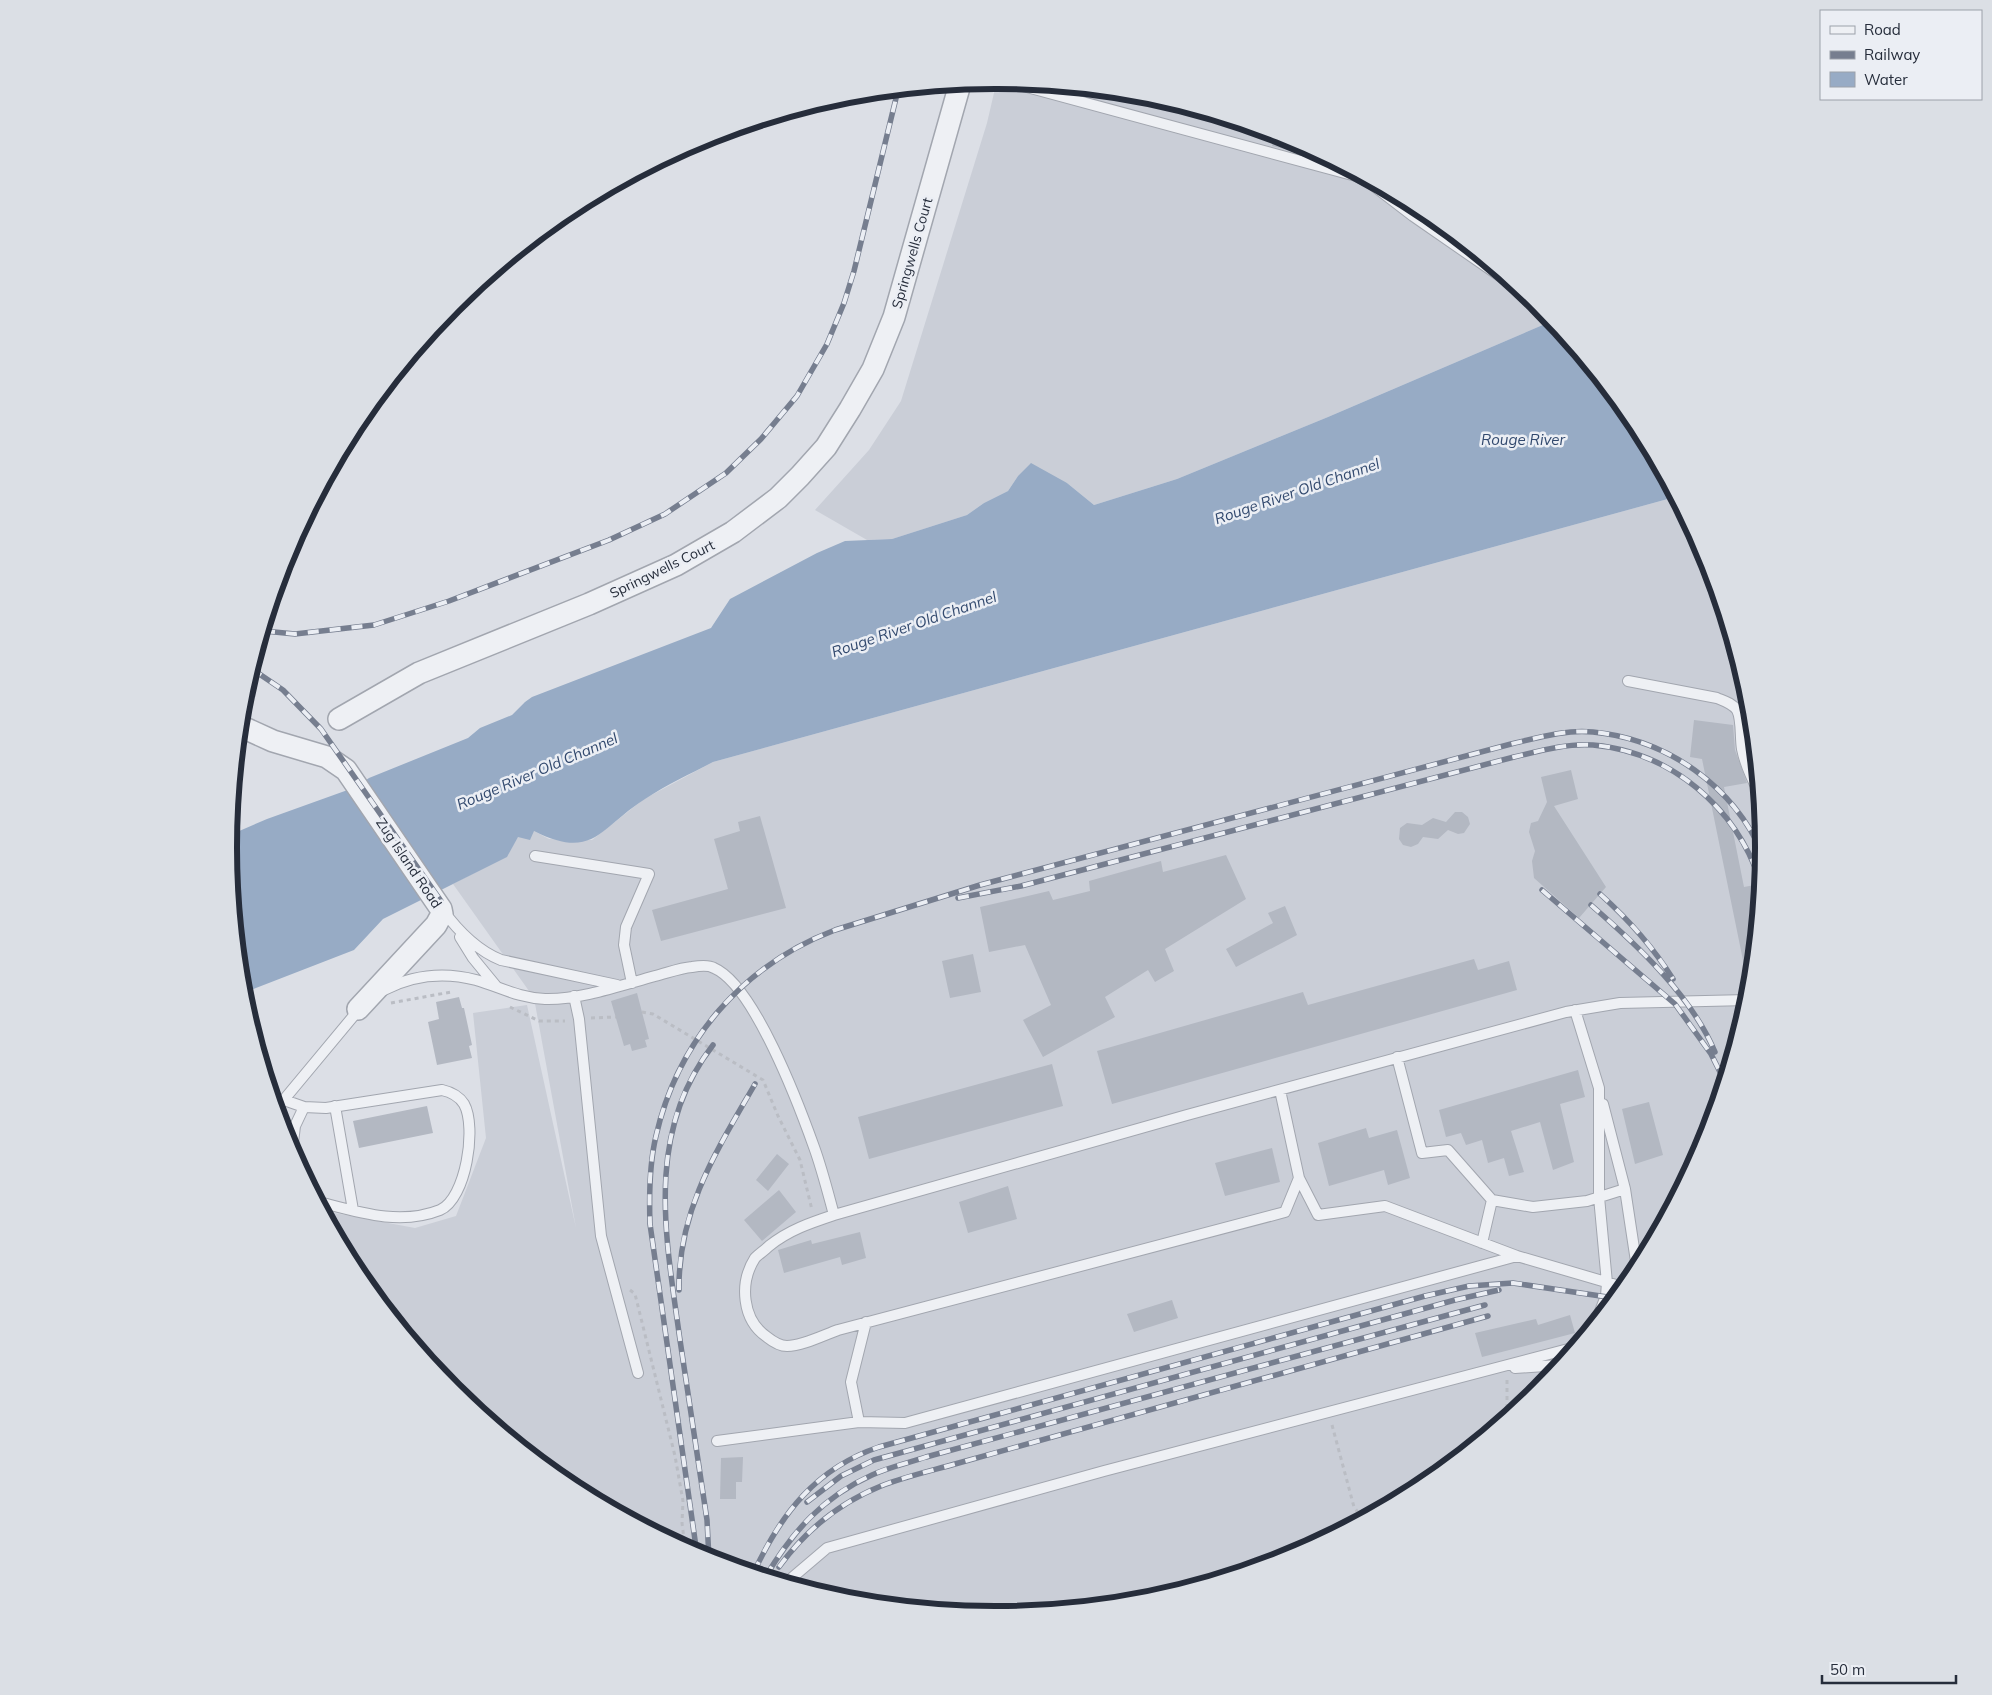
<svg xmlns="http://www.w3.org/2000/svg" width="1992" height="1695" viewBox="0 0 1992 1695" font-family="Mulish,sans-serif">
<style>
.built{fill:#caced7}
.water{fill:#97abc5}
.building{fill:#b3b8c2}
.lines{fill:none;stroke-linecap:round;stroke-linejoin:round}
.service-casing{stroke:#a2a6af;stroke-width:12}
.minor-casing{stroke:#a2a6af;stroke-width:24}
.path{stroke:#babdc4;stroke-width:3;stroke-dasharray:4 4;stroke-linecap:butt}
.service{stroke:#eef0f4;stroke-width:10}
.minor{stroke:#eef0f4;stroke-width:21}
.rail-casing{stroke:#767e8f;stroke-width:5.5}
.rail{stroke:#ebeef4;stroke-width:4;stroke-dasharray:11;stroke-linecap:butt}
.labels{text-anchor:middle;dominant-baseline:central;stroke-width:5;stroke-linejoin:round;paint-order:stroke}
.street-label{font-size:14px;fill:#262d3b;stroke:#ebeef4}
.water-label{font-size:15px;font-style:italic;fill:#32496e;stroke:#ebeef4}
.rim{fill:none;stroke:#262d3b;stroke-width:6}
</style>
<rect width="100%" height="100%" fill="#dcdfe6"/>
<path class="built" d="M997 80 1146 95 1290 139 1423 210 1539 305 1552 321 1328 417 1177 479 1094 505 1067 483 1018 476 1008 491 984 503 967 515 892 539 867 540 815 510 869 450 901 401 987 123Z
M1675 497 1705 554 1749 698 1763 848 1749 998 1705 1141 1634 1274 1538 1390 1422 1486 1289 1557 1145 1600 996 1615 846 1600 702 1556 569 1485 453 1390 358 1274 324 1211 415 1228 456 1216 486 1138 473 1013 527 1005 576 1228 534 998 453 884 508 855 518 836 534 831 549 839 592 840 644 799 713 762Z"/>
<path class="water" d="M1552 321 1634 421 1675 497 713 762C690 774 666 785 645 799 599 828 594 861 534 831L530 840 518 837 507 857 383 919 354 950 243 993 229 847 230 835 267 819 356 787 369 778 468 738 480 728 512 715 525 702 532 697 711 628 730 599 817 553 845 541 892 539 967 515 984 503 1008 491 1018 476 1031 463 1067 483 1094 505 1177 479 1328 417Z"/>
<path class="building" d="M1275 134 1290 139 1316 152 1315 156 1272 146Z
M1694 720 1733 725 1735 750 1747 783 1724 787 1744 887 1760 884 1756 921 1751 922 1755 938 1750 980H1747L1702 759 1690 757Z
M1747 727 1752 728 1756 770 1749 748Z
M1571 770 1578 799 1554 806 1606 887 1579 918 1534 878 1532 861 1535 851 1529 832 1531 823 1538 821 1547 802 1541 777Z
M1455 812H1462L1468 817 1470 824 1464 833 1458 834 1448 830 1438 839 1423 837 1418 844 1411 847 1403 845 1399 839 1400 828 1407 823 1422 825 1433 818 1446 822Z
M760 816 786 908 661 941 652 910 728 889 714 839 740 831 738 822Z
M1226 855 1246 899 1165 949 1174 971 1155 982 1148 970 1105 997 1115 1017 1043 1057 1023 1020 1051 1005 1025 945 989 952 980 907 1049 891 1053 900 1090 891 1089 881 1161 861 1163 872Z
M1285 906 1297 935 1236 967 1226 949 1273 923 1268 913Z
M973 954 981 992 950 998 942 961Z
M1474 959 1478 970 1509 961 1517 990 1112 1104 1097 1051 1303 992 1308 1005Z
M637 993 649 1039 645 1040 647 1047 632 1051 630 1044 624 1046 611 1001Z
M459 997 462 1008H464L472 1045 469 1046 472 1058 437 1065 428 1022 439 1019 436 1002Z
M1052 1064 1063 1106 869 1159 858 1117Z
M1578 1070 1585 1097 1560 1104 1574 1162 1553 1170 1540 1122 1511 1131 1524 1172 1509 1176 1504 1158 1488 1163 1482 1140 1466 1145 1461 1133 1446 1137 1439 1110Z
M1649 1102 1663 1155 1635 1164 1622 1109Z
M427 1106 433 1133 359 1148 353 1121Z
M1366 1128 1369 1138 1397 1130 1410 1178 1388 1185 1384 1170 1329 1186 1318 1143Z
M1272 1148 1280 1182 1225 1196 1215 1163Z
M777 1154 789 1164 768 1191 756 1180Z
M1008 1186 1017 1219 968 1233 959 1202Z
M779 1190 796 1212 762 1241 744 1220Z
M860 1232 866 1258 842 1265 840 1257 784 1273 778 1250 811 1240 812 1244Z
M1172 1300 1178 1318 1134 1332 1127 1314Z
M1570 1315 1575 1333 1482 1357 1475 1333 1536 1319 1538 1325Z
M743 1457 742 1482H736V1499H720L721 1458Z"/>
<g class="lines">
<g class="service-casing">
<path id="service" d="M1001 80 1356 176 1370 183 1413 216 1520 290
M1628 681 1717 698C1724 701 1732 703 1737 710 1742 719 1740 738 1742 749 1745 764 1751 777 1758 790
M535 856 649 874 626 927 624 945 632 983
M442 909C458 931 476 950 501 960L617 985
M460 937 473 958 496 986
M384 990C413 975 445 972 476 980 500 987 519 998 545 999 580 1000 622 985 655 976 667 973 680 968 692 967 698 966 709 965 714 968 754 985 799 1105 814 1147 822 1169 828 1193 834 1215L1187 1115 1566 1012 1620 1003 1748 1000
M574 996 579 1019 601 1236 638 1373
M1575 1010 1599 1088V1197L1607 1283 1606 1296 1597 1319
M1397 1057 1422 1153 1448 1150 1492 1200 1482 1243
M284 1100 304 1107 326 1108 442 1090C451 1092 459 1096 464 1104 477 1127 466 1199 440 1210 400 1226 358 1212 319 1202
M1603 1104 1625 1189
M335 1106 353 1210
M277 1108 361 1007
M292 1151 295 1126 304 1107
M1299 1178 1318 1215 1385 1206 1517 1256 1623 1287
M1492 1200 1533 1207 1587 1201 1625 1189 1637 1268
M834 1215C810 1223 789 1230 769 1246 765 1250 759 1254 755 1258 739 1283 742 1320 767 1337 772 1341 780 1346 787 1346 802 1346 824 1335 838 1330L1285 1212 1299 1178 1280 1090
M866 1322 851 1382 859 1422 905 1423 1517 1256
M1515 1368 1559 1365
M717 1441 859 1422
M787 1582 827 1548 1104 1471 1572 1348 1590 1328"/>
</g>
<g class="minor-casing">
<path id="minor" d="M339 719 419 673 589 604 676 565 733 532 778 498 800 476 826 447 850 409 873 369 894 317 960 84
M240 726 273 741 327 757 346 770 441 909 442 914 436 925 358 1009"/>
</g>
<path class="path" d="M391 1003 451 992
M510 1007 539 1021H565
M642 1012 653 1014 763 1080 778 1116 800 1160 812 1210
M591 1018 616 1017
M630 1290 635 1294 675 1456 683 1501 682 1523 685 1547
M1507 1416V1377
M1332 1425 1354 1507 1362 1518"/>
<use href="#service" class="service"/>
<use href="#minor" class="minor"/>
<g class="rail-casing">
<path id="rail" d="M264 631 295 634 374 625 449 601 609 540 665 514 726 473 761 439 797 396 827 344 844 303 854 271 898 90
M252 669 283 690 321 729 441 901
M1542 890 1675 1004 1711 1054 1724 1080
M1600 894C1629 920 1653 947 1673 979
M958 898 1021 886 1514 757C1539 751 1567 743 1593 745 1671 752 1736 807 1760 881
M1591 905C1637 945 1691 995 1715 1052
M679 1290C678 1210 717 1150 755 1084
M807 1502 841 1476 874 1460 1455 1300 1499 1290
M697 1554 650 1224C649 1195 649 1165 656 1136 678 1040 743 965 835 930L980 885 1511 744C1537 738 1566 729 1593 732 1667 739 1734 786 1763 855
M709 1559 707 1520C698 1460 689 1400 680 1340 666 1238 644 1134 713 1045
M779 1567C805 1531 839 1503 881 1486 904 1477 930 1471 955 1464L1488 1316
M754 1572C781 1514 816 1468 879 1447L1425 1296 1469 1286 1513 1283 1614 1298
M766 1576C793 1531 823 1497 872 1475 889 1467 908 1463 926 1457L1485 1305"/>
</g>
<use href="#rail" class="rail"/>
</g>
<g class="labels">
<g class="street-label">
<text transform="translate(912 253) rotate(-74)">Springwells Court</text>
<text transform="translate(662 569) rotate(-26)">Springwells Court</text>
<text transform="translate(409 863) rotate(56)">Zug Island Road</text>
</g>
<g class="water-label">
<text x="1523" y="439">Rouge River</text>
<text transform="translate(1297 491) rotate(-19)">Rouge River Old Channel</text>
<text transform="translate(914 624) rotate(-19)">Rouge River Old Channel</text>
<text transform="translate(537 771) rotate(-23)">Rouge River Old Channel</text>
</g>
</g>
<path d="M0 0H1992V1695H0ZM995 89H997A758 758 0 0 1 1755 847V848A758 758 0 0 1 997 1606H995A758 758 0 0 1 237 848V847A758 758 0 0 1 995 89Z" fill="#dbdfe5" fill-rule="evenodd"/>
<path class="rim" d="M995 89H997A758 758 0 0 1 1755 847V848A758 758 0 0 1 997 1606H995A758 758 0 0 1 237 848V847A758 758 0 0 1 995 89Z"/>
<rect x="1820" y="10" width="162" height="90" fill="#ebeef4" stroke="#9ca1aa"/>
<rect x="1830" y="26" width="25" height="8" fill="#eef0f4" stroke="#9ca1aa"/>
<text x="1864" y="35" font-size="15" fill="#262d3b">Road</text>
<rect x="1830" y="51" width="25" height="8" fill="#767e8f" stroke="#9ca1aa"/>
<text x="1864" y="60" font-size="15" fill="#262d3b">Railway</text>
<rect x="1830" y="72" width="25" height="15" fill="#97abc5" stroke="#9ca1aa"/>
<text x="1864" y="85" font-size="15" fill="#262d3b">Water</text>
<path d="M1822 1675v8h134v-8" fill="none" stroke="#262d3b" stroke-width="2.5"/>
<text x="1830" y="1675" font-size="15" fill="#262d3b" stroke="#ebeef4" stroke-width="4" paint-order="stroke">50 m</text>
</svg>
